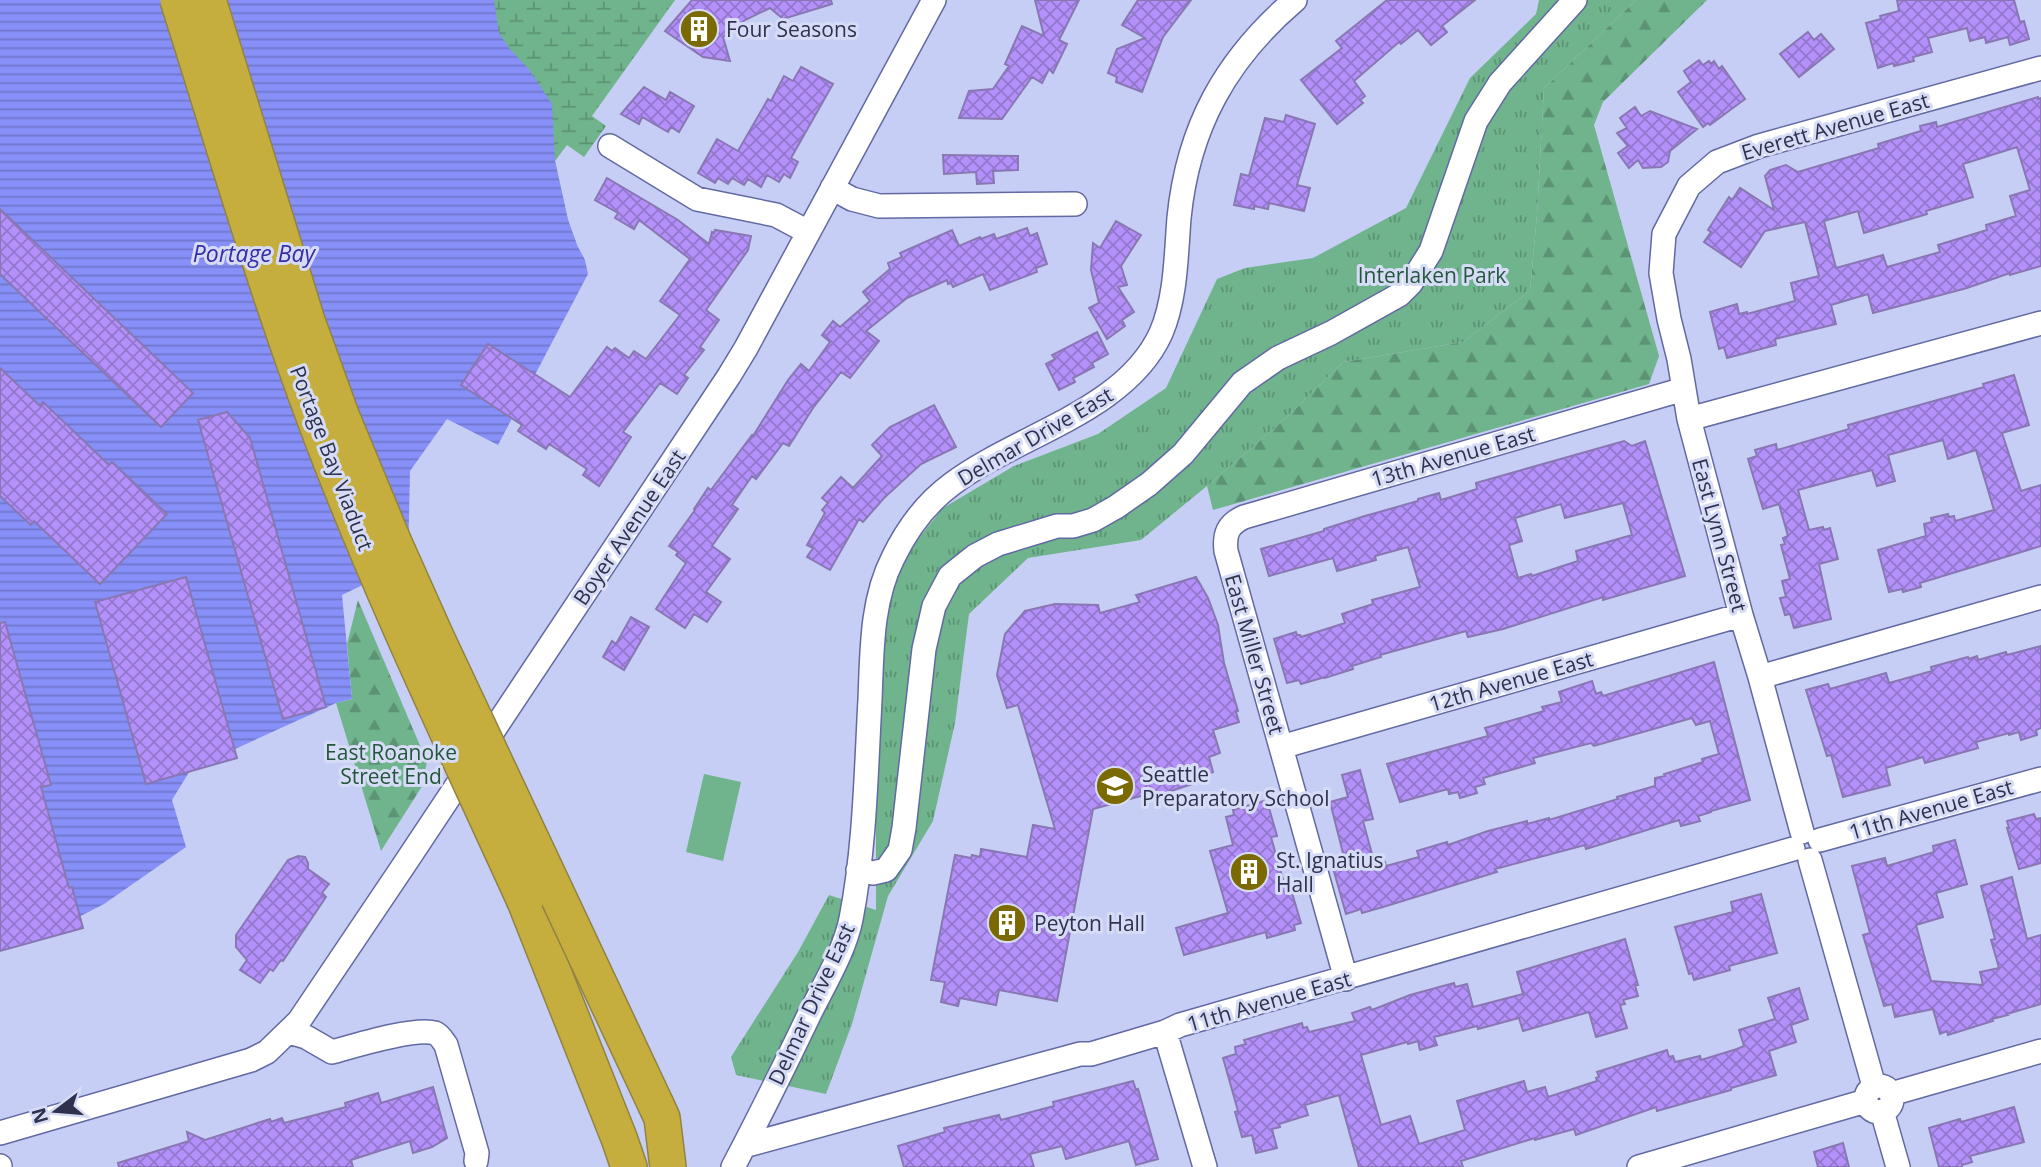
<svg xmlns="http://www.w3.org/2000/svg" width="2041" height="1167" viewBox="0 0 2041 1167" font-family="'Open Sans',sans-serif">
<style>
.forest{fill:url(#forest-firs)}
.wetland{fill:url(#wetland-marsh)}
.park{fill:url(#park-tufts)}
.garden{fill:#6fb48c}
.water{fill:url(#water-rules)}
.building{fill:url(#building-cross-hatch);stroke:#8977b3;stroke-width:2;fill-rule:evenodd}
.lines{fill:none;stroke-linecap:round;stroke-linejoin:round}
.minor-casing{stroke:#6269a3;stroke-width:26}
.highway-casing{stroke:#908343;stroke-width:38}
.minor{stroke:#fff;stroke-width:23}
.highway{stroke:#c5ae3e;stroke-width:35}
.highway-bridge-casing{stroke:#908343;stroke-width:38;stroke-linecap:butt}
.highway-bridge{stroke:#c5ae3e;stroke-width:35}
.labels{text-anchor:middle;dominant-baseline:central;stroke-width:6;stroke-linejoin:round;paint-order:stroke}
.poi-label{font-size:21px;fill:#2f324c;stroke:#d7dcf6;text-anchor:start}
.street-label{font-size:21px;fill:#2f324c;stroke:#d7dcf6}
.park-label{font-size:21px;fill:#23563b;stroke:#d7dcf6}
.water-label{font-size:23px;font-style:italic;fill:#372ea4;stroke:#d7dcf6}
</style>
<defs>
<pattern id="forest-firs" width="22" height="20" patternUnits="userSpaceOnUse" patternTransform="scale(1.75)"><rect width="22" height="20" fill="#6fb48c"/><path d="M5 1l3.5 6h-7zM16 11l3.5 6h-7z" fill="#5c9375"/></pattern>
<pattern id="wetland-marsh" width="20" height="14" patternUnits="userSpaceOnUse" patternTransform="scale(1.75)"><rect width="20" height="14" fill="#6fb48c"/><path d="M1 5h8M5 5V1M11 12h8M15 12V8" fill="none" stroke="#5c9375"/></pattern>
<pattern id="park-tufts" width="24" height="20" patternUnits="userSpaceOnUse" patternTransform="scale(1.75)"><rect width="24" height="20" fill="#6fb48c"/><path d="M3 7l-1-3M5 7V3M7 7l1-3M15 17l-1-3M17 17v-4M19 17l1-3" fill="none" stroke="#5c9375"/></pattern>
<pattern id="water-rules" width="6" height="5" patternUnits="userSpaceOnUse" patternTransform="scale(1.75)"><rect width="6" height="5" fill="#8790f8"/><path d="M0 2.5h6" fill="none" stroke="#6f76cb"/></pattern>
<pattern id="building-cross-hatch" width="8" height="8" patternUnits="userSpaceOnUse" patternTransform="scale(1.75)"><rect width="8" height="8" fill="#b491fa"/><path d="M0 0l8 8M0 8l8-8" fill="none" stroke="#9377cd"/></pattern>
</defs>
<rect width="100%" height="100%" fill="#c7cef5"/>
<path class="forest" d="M1636 0H1707L1603 102 1594 125 1659 356 1649 384 1213 510 1207 486 1286 418 1343 362 1463 342 1530 291 1537 214 1544 88Z
M358 600 427 762 421 788 381 851 336 703 352 699 347 644Z"/>
<path class="wetland" d="M228 0H675L592 116 606 126 584 157 567 145 555 161 568 220 577 245Z"/>
<path class="park" d="M1539 0H1636L1544 88 1537 214 1530 291 1463 342 1343 362 1286 418 1207 486 1141 540 1028 558 969 614 955 723 933 821 888 896 852 1024 826 1094 736 1075 731 1057 798 952 829 895 876 910V755L886 616 904 556 943 508 1014 466 1098 434 1166 388 1217 279 1245 268 1313 258 1406 208 1470 78 1536 14Z"/>
<path class="garden" d="M704 774 741 782 723 861 686 852Z"/>
<path class="water" d="M0 0H494L499 33 509 48 528 68 552 104 555 161 568 220 577 245 585 260 588 274 498 445 447 419 410 471 408 563 342 595 352 699 336 703 191 769 172 800 186 847 104 904 34 940 0 951Z"/>
<path class="building" d="M692 0H831L832 4 783 19 770 8 745 20 723 37 730 61 703 57 665 31Z
M1035 0H1079L1059 40 1067 44 1053 73 1049 69 1042 83 1032 77 1002 119 959 118 969 91 993 89 1009 66 1005 64 1022 26 1044 36Z
M1138 0H1191L1163 37 1142 92 1116 82 1117 77 1108 73 1117 49 1145 38 1122 25Z
M1387 0H1475L1442 26 1447 32 1431 45 1418 30 1401 44 1399 42 1354 81 1365 96 1360 100 1363 103 1337 124 1301 80 1342 48 1336 41Z
M1897 0H2014L2020 22 2024 21 2029 39 2010 45 2008 37 1986 43 1985 37 1970 41 1967 28 1928 38 1932 52 1913 57 1914 61 1894 66 1893 63 1878 68 1866 23 1881 19 1880 16 1899 11Z
M1808 32 1814 40 1821 34 1834 49 1799 77 1780 54Z
M1699 60 1703 65 1709 61 1711 64 1714 61 1719 69 1722 66 1745 99 1710 125 1708 123 1703 127 1678 92 1691 82 1684 71Z
M801 67 833 84 791 158 798 162 790 178 784 174 779 182 767 175 761 187 748 179 744 185 732 178 728 184 718 178 715 183 698 173 717 139 738 151 768 99 771 101 784 76 793 81Z
M644 87 666 100 670 92 694 106 679 132 671 127 668 132 642 117 639 124 621 114Z
M2038 97V99L2041 98V266L2010 275V273L1967 288 1873 313 1868 294 1831 305 1836 324 1775 339 1776 345 1727 358 1724 347 1719 349 1710 312 1737 304 1739 314 1747 312V314L1795 301 1791 283 1819 276 1805 222 1765 231 1741 267 1704 242 1711 232 1708 230 1729 197 1732 200 1740 188 1774 210 1765 176 1770 170 1786 165 1798 172 1879 148 1878 144 1921 131 1920 126 1936 122 1937 127ZM2017 147 2030 190 2010 196 2016 216 1986 225 1987 230 1938 245 1940 252 1887 267 1883 255 1836 268 1824 221 1858 211 1864 233 1927 214 1926 211 1973 197 1963 164Z
M1635 107 1641 116 1650 111 1697 129 1670 151 1668 162 1661 167 1643 168 1638 160 1629 168 1618 153 1628 146 1617 133 1627 128 1620 118Z
M1286 115 1315 124 1297 185 1310 188 1304 211 1269 203 1268 209 1254 206V209L1234 205 1241 174 1249 176 1265 118 1284 122Z
M943 155 1018 156V170L993 171 994 183 977 184 976 172 944 174Z
M607 178 678 220 709 244 712 232 714 233 715 230 751 236 748 250 706 310 719 320 700 347 704 350 684 375 688 378 677 394 660 383 623 432 631 437 599 486 583 475 587 469 549 444 546 449 518 431 522 425 461 385 488 344 570 397 607 347 612 351 615 348 629 358 634 351 646 359 680 315 660 301 690 259 639 220 634 229 615 218 618 213 595 200Z
M0 209 193 393 161 427 0 274Z
M1116 221 1141 235 1121 266 1127 285 1118 287 1134 312 1122 320 1125 326 1107 339 1089 308 1099 303 1091 270 1093 243 1100 248Z
M1027 228 1030 236 1037 233 1047 264 1036 268 1037 272 990 290 983 274 953 287 951 283 948 284 947 280 907 298 866 331 879 341 850 378 841 372 813 408 789 446 783 443 756 479 752 476 732 505 738 509 712 546 730 559 706 592 721 602 707 622 694 614 685 628 656 609 686 563 676 555 678 552 669 546 695 510 694 509 708 488 711 490 752 435 753 436 788 380 801 364 809 371 830 342 822 335 833 321 840 327 870 301 863 292 890 269 888 263 902 257 900 253 952 230 959 246 980 237 981 239 994 234 996 239Z
M1097 332 1108 354 1092 363 1094 367 1073 378 1075 382 1059 390 1046 364 1055 359 1052 355Z
M0 368 40 406 43 402 109 465 112 462 167 514 100 584 34 521 31 525 0 496Z
M2014 375 2029 425 2002 433 2021 491 2041 485V546L1920 583 1921 587 1903 592 1902 589 1889 592 1878 550 1926 536 1924 524 1932 522 1931 518 1948 514 1949 517 1954 516 1955 521 1994 510 1976 450 1948 459 1943 440 1888 455 1895 481 1877 486 1872 470 1798 490 1809 530 1823 527 1824 530 1830 528 1838 559 1819 564 1831 619 1794 628 1790 614 1785 615 1780 598 1786 597 1782 581 1790 579 1781 545 1785 544 1783 538 1788 536 1779 504 1763 509 1748 459 1757 456 1755 450 1776 444 1777 450 1849 429 1848 425 1984 387 1983 384Z
M934 405 956 447 921 464 884 498 863 522 859 519 830 570 807 557 813 548 807 545 825 513 822 510 828 503 822 498 841 477 853 488 882 456 872 445 890 427Z
M227 412 250 438 326 707 283 719 198 420Z
M1624 441 1632 446 1645 441 1685 576 1603 600V597L1503 629 1468 637 1466 631 1380 655 1381 657 1352 666 1353 669 1325 678V677L1301 684 1299 680 1287 683 1274 639 1296 632 1297 635H1300L1301 637 1345 623 1342 614 1373 604 1372 600 1420 587 1408 547 1375 556 1376 560 1337 571 1333 558 1269 576 1261 549 1324 531V529L1365 516 1418 501V499L1439 493 1441 500 1477 489 1476 483ZM1623 503 1632 535 1576 551 1578 561 1532 576 1531 574 1518 578 1509 545 1522 541 1515 518 1561 504 1565 518Z
M186 577 237 758 146 784 95 602Z
M1196 577 1208 598 1218 625 1224 663 1238 711 1236 712 1239 722 1213 730 1220 753 1209 757 1213 772 1191 778 1192 784 1153 797 1152 793 1093 809 1057 1001 999 990 996 1005 960 998 958 1006 941 1002 945 982 931 980 955 855 971 858 972 855 980 857 981 849 1027 857 1033 825 1055 829 1018 705 1007 708 997 675 1005 634 1025 611 1055 604 1098 605 1100 613 1140 602 1136 595Z
M631 617 649 627 624 670 603 657 612 641 616 644Z
M5 622 51 785 41 787 69 888 72 887 83 928 0 951V623Z
M2041 646V728L2036 730 2037 735 2021 740 2019 732 2009 735V733L1976 742 1978 748 1925 763 1923 757 1886 768 1890 785 1843 797 1832 758 1831 755 1827 756 1806 690 1828 684 1830 689 1886 673 1889 683 1932 671 1931 667 1968 657 1969 659 1977 656 1978 660 2006 652 2007 655Z
M1714 662 1750 800 1711 811V812L1698 816 1700 821 1681 826 1679 820 1586 849 1585 845 1495 869 1497 872 1383 907 1362 913 1361 909 1346 914 1331 861 1344 857 1330 802 1348 797 1342 775 1360 770 1373 819 1363 821 1375 865 1385 862 1386 866 1419 857 1417 851 1447 842 1448 845 1488 831 1527 821V824L1549 818V820L1618 799 1617 797 1655 786V778L1665 776 1664 774 1703 762 1702 759 1719 754 1710 721 1696 725 1692 718 1594 746 1591 743 1533 758 1535 763 1483 778 1485 784 1475 787 1477 793 1460 798 1458 792 1449 794 1448 789 1400 802 1387 764 1488 736 1485 728 1544 711 1542 707 1562 702 1559 692 1592 681 1596 694 1601 692 1603 696Z
M1264 801 1266 809 1269 808 1277 836 1271 837 1287 894 1292 893 1301 923 1294 925 1295 930 1267 938 1266 932 1184 955 1176 928 1228 913 1210 851 1233 845 1226 817 1234 815 1233 810Z
M2034 814 2036 819 2041 818V863L2019 869 2007 828H2009L2007 821Z
M1955 840 1967 884 1936 893 1943 917 1916 925 1931 981 1983 985 1980 972 1999 968 1991 940 1995 939 1981 886 2012 877 2027 939 2041 935V1004L2007 1014 2008 1015 1992 1019 1993 1021 1948 1035 1947 1031 1940 1034 1933 1009 1895 1017 1892 1004 1884 1006 1863 935 1870 933 1852 866 1885 858 1887 866 1934 852 1933 846Z
M298 856 305 857 308 863V869L329 884 322 893 326 897 283 961 281 960 273 971 270 969 260 983 240 970 247 960 236 947V935L288 860Z
M1761 894 1777 953 1729 966 1730 970 1694 980 1692 973 1689 974 1675 927 1733 912 1731 902Z
M1625 939 1638 985H1635L1638 996 1623 1000 1625 1004 1620 1005 1627 1028 1596 1037 1589 1012 1523 1031 1519 1018 1478 1029 1477 1026 1434 1037 1437 1045 1420 1050 1418 1041 1408 1044 1407 1042 1361 1055 1381 1125 1410 1116 1419 1144 1465 1130 1457 1101 1524 1081 1527 1092 1545 1087 1548 1097 1597 1081 1596 1078 1599 1077 1597 1072 1667 1050 1669 1057 1673 1056 1675 1062 1700 1056 1701 1060 1737 1049 1744 1046 1739 1030 1775 1019 1768 998 1799 988 1808 1019 1791 1025 1796 1042 1769 1051 1776 1075 1731 1088V1090L1657 1111 1656 1107 1576 1135 1574 1129 1535 1140V1138L1461 1161 1463 1167H1359L1339 1095 1305 1105 1308 1115 1279 1124 1280 1127 1272 1129 1277 1148 1256 1153 1252 1135 1242 1137 1235 1112 1238 1111 1223 1058 1236 1054 1235 1047 1246 1044 1244 1040 1302 1023 1303 1028 1307 1027 1309 1032 1355 1021 1352 1013 1370 1007 1372 1010 1410 995 1454 983 1455 987 1467 984 1473 1007 1523 994 1517 972Z
M1133 1081 1136 1090 1138 1089 1158 1159 1136 1165 1129 1141 1066 1159 1062 1146 1030 1154 1034 1167H904L898 1146 945 1132 944 1128 999 1115 1001 1120 1054 1106 1053 1102Z
M433 1087 447 1138 432 1147 413 1153 410 1141 351 1160 353 1167H119L118 1163 189 1141 187 1132 205 1140 270 1119 271 1122 282 1118 284 1123 346 1107 345 1103 378 1093 381 1103Z
M2014 1107 2024 1142 1970 1156 1972 1162 1962 1165V1167H1939L1929 1128 1960 1119 1961 1122Z
M1843 1143 1849 1167H1818L1814 1152Z"/>
<g class="lines">
<g class="minor-casing">
<path id="minor" d="M610 146 697 199 776 215 808 232
M832 188 852 199 879 206 1075 204
M1689 419 2041 323
M1760 677 2041 597
M1281 747 1741 615
M1802 832 1760 677 1741 615 1689 419 1679 359 1669 319 1661 273 1664 234 1689 186 1717 162 1759 146 2041 68
M1820 840 2041 779
M1810 860 1874 1086
M858 870 873 873 886 870 900 850 904 828 924 649 934 606 950 576 975 556 998 544 1057 526H1073L1093 520 1116 507 1149 484 1183 454 1242 383 1278 358 1331 333 1399 295 1411 283 1431 251 1476 121 1500 83 1575 0
M1346 979 1226 551C1224 534 1228 524 1244 517L1684 389
M289 1032 306 1037 332 1052C354 1046 414 1027 435 1033 440 1035 443 1041 446 1045L477 1153 476 1161
M1165 1032 1205 1167
M1866 1099a13 13 0 1 1 26 0a13 13 0 1 1-26 0Z
M1891 1094 2041 1051
M1882 1111 1898 1167
M0 1133 251 1060 267 1052 299 1021 404 865 729 376 746 348 934 0
M744 1146 1080 1054H1091L1165 1032 1180 1025 1793 849
M0 1166V1167
M733 1167C760 1116 785 1065 810 1013 824 985 845 950 851 919 865 847 866 773 870 700 872 652 871 601 893 558 907 529 926 503 952 484 1017 435 1126 411 1161 333 1176 298 1176 256 1179 218 1188 127 1226 59 1295 0
M1639 1167 1866 1101"/>
</g>
<g class="highway-casing">
<path id="highway" d="M525 901 619 1138 629 1167
M656 1105 662 1118 668 1167"/>
</g>
<use href="#minor" class="minor"/>
<use href="#highway" class="highway"/>
<g class="highway-bridge-casing">
<path id="highway-bridge" d="M178 0C223 141 264 284 316 422 377 585 453 743 525 901
M208 0 307 321 341 415 394 543 436 637 656 1105"/>
</g>
<use href="#highway-bridge" class="highway-bridge"/>
</g>
<defs>
<g id="building-disc" transform="scale(2.0125)"><circle r="9.5" fill="#7b6a01" stroke="#d7dcf6"/><path d="M-4-6H4V6H1V3H-1V6H-4ZM-2.5-4.3h1.7v1.8h-1.7ZM.8-4.3h1.7v1.8H.8ZM-2.5-1h1.7V.8h-1.7ZM.8-1h1.7V.8H.8Z" fill="#fff"/></g>
<g id="school-disc" transform="scale(2.0125)"><circle r="9.5" fill="#7b6a01" stroke="#d7dcf6"/><path d="M0-5L7-2L0 1L-7-2ZM-4 1L0 2.5L4 1V4Q0 6-4 4Z" fill="#fff"/></g>
</defs>
<g fill-rule="evenodd">
<use href="#building-disc" x="699" y="29"/>
<use href="#school-disc" x="1115" y="786"/>
<use href="#building-disc" x="1249" y="872"/>
<use href="#building-disc" x="1007" y="923"/>
</g>
<g class="labels">
<g class="poi-label">
<text x="726" y="29">Four Seasons</text>
<text x="1142" y="774">Seattle<tspan x="1142" dy="24">Preparatory School</tspan></text>
<text x="1276" y="860">St. Ignatius<tspan x="1276" dy="24">Hall</tspan></text>
<text x="1034" y="923">Peyton Hall</text>
</g>
<g class="street-label">
<text transform="translate(1835 126) rotate(-16)">Everett Avenue East</text>
<text transform="translate(1035 436) rotate(-30)">Delmar Drive East</text>
<text transform="translate(1453 456) rotate(-16)">13th Avenue East</text>
<text transform="translate(332 458) rotate(69)">Portage Bay Viaduct</text>
<text transform="translate(629 527) rotate(-56)">Boyer Avenue East</text>
<text transform="translate(1720 535) rotate(75)">East Lynn Street</text>
<text transform="translate(1255 654) rotate(74)">East Miller Street</text>
<text transform="translate(1511 681) rotate(-16)">12th Avenue East</text>
<text transform="translate(1931 809) rotate(-16)">11th Avenue East</text>
<text transform="translate(1269 1001) rotate(-16)">11th Avenue East</text>
<text transform="translate(811 1004) rotate(-65)">Delmar Drive East</text>
</g>
<g class="park-label">
<text x="1432" y="275">Interlaken Park</text>
<text x="391" y="752">East Roanoke<tspan x="391" dy="24">Street End</tspan></text>
</g>
<g class="water-label">
<text x="254" y="253">Portage Bay</text>
</g>
</g>
<g transform="translate(56 1111) rotate(254)" stroke="#d7dcf6" stroke-width="5" paint-order="stroke">
<path d="M0-5L12 26L0 18L-12 26Z" fill="#2f324c"/>
<text y="-10" font-size="19" font-weight="bold" text-anchor="middle" fill="#2f324c">N</text>
</g>
</svg>
